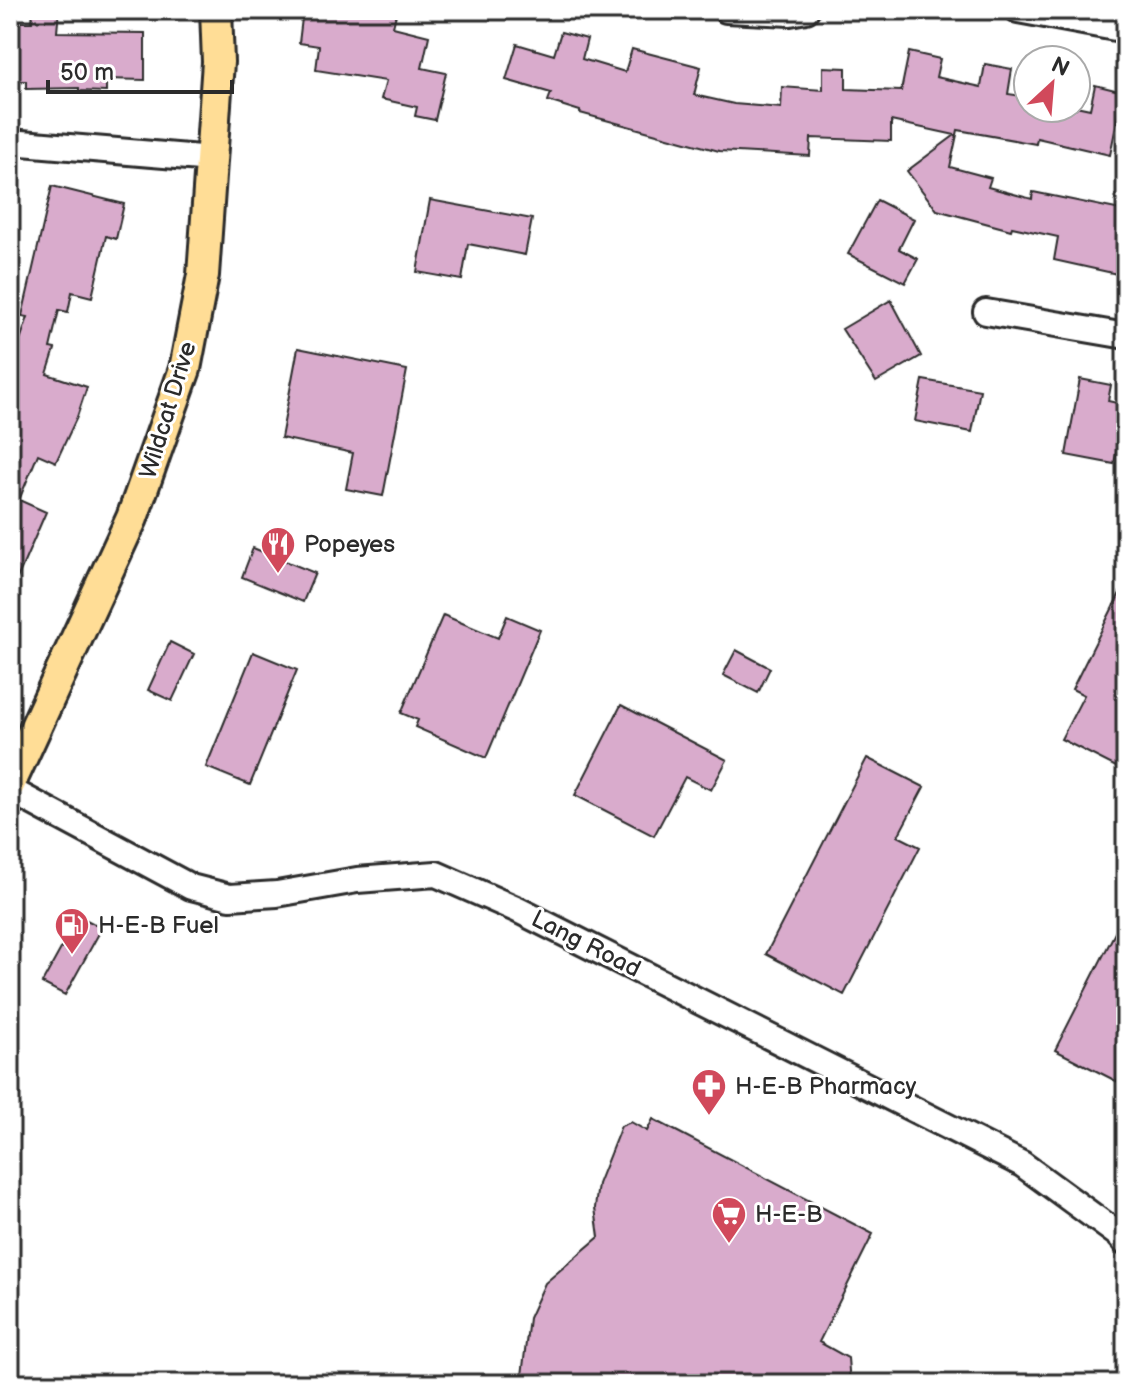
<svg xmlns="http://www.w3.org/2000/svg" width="1136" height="1394" viewBox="0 0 1136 1394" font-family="'Balsamiq Sans',sans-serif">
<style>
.building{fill:#d9abcc;stroke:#2b2b2b;stroke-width:2}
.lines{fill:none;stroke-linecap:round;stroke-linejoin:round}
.minor-casing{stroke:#2b2b2b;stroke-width:30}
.major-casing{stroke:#2b2b2b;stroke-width:36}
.minor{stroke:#fff;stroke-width:24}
.major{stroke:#ffdd96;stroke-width:30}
.labels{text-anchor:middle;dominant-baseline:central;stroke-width:6;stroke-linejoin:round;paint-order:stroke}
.street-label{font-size:24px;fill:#2b2b2b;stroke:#fff}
.poi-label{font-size:24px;fill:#2b2b2b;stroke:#fff;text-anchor:start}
</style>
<rect width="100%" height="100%" fill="#fff"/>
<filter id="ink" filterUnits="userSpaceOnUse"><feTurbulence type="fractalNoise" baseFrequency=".0125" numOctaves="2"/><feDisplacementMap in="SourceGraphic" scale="16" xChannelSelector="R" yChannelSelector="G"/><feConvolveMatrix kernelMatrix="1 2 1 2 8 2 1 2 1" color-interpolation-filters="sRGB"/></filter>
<g filter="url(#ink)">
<path class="building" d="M33 10H59L57 32 145 33V80L106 79V92L79 91V88L26 89V81H10V22H32Z
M303 10H397L393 27 429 36 422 68 446 73 435 120 415 116 417 107 381 99 386 81 316 70 319 46 299 43Z
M561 32 587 39 582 59 625 72 632 49 701 67 694 95 734 104 781 108 782 87 823 90V67L846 68V89L901 91 909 52 940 59 936 77 981 87 985 64 1012 69 1008 94 1028 97V108H1076V106L1090 109 1095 85 1123 92 1110 155 1037 138 1036 144 958 130 950 167 991 178 988 187 1032 199 1033 192 1126 211V276L1054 260 1058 237 1012 227 1011 230 937 210 907 171 955 135 891 121V141L811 138 810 156 719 151 580 113V111L548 101 551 93 506 80 517 44 554 55Z
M52 186 124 204 116 239 106 236 92 297 72 292 68 312 59 310 50 348 55 349 47 374 87 387 77 417 56 462 38 454 19 500 46 512 10 595V369L28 317 22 316Z
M430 200 532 219 525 255 468 244 462 280 417 272Z
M877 200 914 219 899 249 918 259 905 283 848 254Z
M891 300 921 356 876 382 842 329Z
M298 348 407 370 383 496 346 489 353 453 281 438Z
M1080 379 1111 385 1108 401 1126 405V435L1120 434 1114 464 1066 455Z
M923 380 980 390 972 432 915 421Z
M253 548 315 573 303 602 242 577Z
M1126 581V772L1061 739 1084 695 1072 689Z
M443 615 498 638 507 616 540 630 486 758 415 727 418 720 401 713Z
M170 642 194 654 172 701 148 690Z
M736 650 770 668 758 693 723 675Z
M253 652 297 670 250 785 206 767Z
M621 705 727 760 711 790 685 777 654 836 575 795Z
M867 758 924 787 898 836 920 847 844 995 766 954Z
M1126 911V1086L1055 1050Z
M79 916 102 928 65 995 42 983Z
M653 1119 873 1234 819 1342 848 1358 850 1384H521L529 1318 545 1283 599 1237 595 1208 598 1184 621 1126 631 1122 647 1131Z"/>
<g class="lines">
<g class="minor-casing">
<path id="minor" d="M726 10 790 13 806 10
M1018 10 1126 30
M10 142 212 159
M986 312 1126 336
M10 790 191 887 230 897 277 894 357 880 436 874 518 910 1022 1164 1119 1235 1126 1243"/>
</g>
<g class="major-casing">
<path id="major" d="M10 783 132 518 185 369 203 275 218 62 216 10"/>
</g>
<use href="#minor" class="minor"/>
<use href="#major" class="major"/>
</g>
</g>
<defs>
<g id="restaurant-pin" transform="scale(1.8)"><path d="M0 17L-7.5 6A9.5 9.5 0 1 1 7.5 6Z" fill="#d1495b" stroke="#fff"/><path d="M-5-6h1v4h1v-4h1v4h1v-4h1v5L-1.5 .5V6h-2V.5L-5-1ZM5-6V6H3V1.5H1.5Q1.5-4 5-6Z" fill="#fff"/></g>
<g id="fuel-pin" transform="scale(1.8)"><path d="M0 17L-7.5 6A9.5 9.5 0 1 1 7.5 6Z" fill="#d1495b" stroke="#fff"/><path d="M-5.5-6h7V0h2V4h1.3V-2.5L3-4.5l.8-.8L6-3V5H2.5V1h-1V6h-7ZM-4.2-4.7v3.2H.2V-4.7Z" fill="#fff"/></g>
<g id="pharmacy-pin" transform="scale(1.8)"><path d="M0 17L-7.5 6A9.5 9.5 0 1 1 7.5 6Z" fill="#d1495b" stroke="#fff"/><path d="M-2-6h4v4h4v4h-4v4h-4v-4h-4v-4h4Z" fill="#fff"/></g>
<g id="supermarket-pin" transform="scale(1.8)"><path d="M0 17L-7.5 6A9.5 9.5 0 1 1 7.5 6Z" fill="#d1495b" stroke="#fff"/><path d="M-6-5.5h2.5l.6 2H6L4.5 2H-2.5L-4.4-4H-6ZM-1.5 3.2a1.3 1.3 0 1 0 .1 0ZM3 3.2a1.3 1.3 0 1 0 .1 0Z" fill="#fff"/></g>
</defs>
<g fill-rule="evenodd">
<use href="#restaurant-pin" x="278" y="544"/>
<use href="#fuel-pin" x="72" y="925"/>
<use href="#pharmacy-pin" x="709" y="1086"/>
<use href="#supermarket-pin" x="729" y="1214"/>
</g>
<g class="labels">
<g class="street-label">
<text transform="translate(168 410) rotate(-73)">Wildcat Drive</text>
<text transform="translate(586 944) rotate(27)">Lang Road</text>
</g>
<g class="poi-label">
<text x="304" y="544">Popeyes</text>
<text x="98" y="925">H-E-B Fuel</text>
<text x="735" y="1086">H-E-B Pharmacy</text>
<text x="755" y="1214">H-E-B</text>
</g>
</g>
<rect width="1136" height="1394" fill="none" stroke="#fff" stroke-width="40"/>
<rect x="20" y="20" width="1096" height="1354" fill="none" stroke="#2b2b2b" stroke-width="3" filter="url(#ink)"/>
<g transform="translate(1052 84) rotate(26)"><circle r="38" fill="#ffffff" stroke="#aaaaaa" stroke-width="2"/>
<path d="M0-6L14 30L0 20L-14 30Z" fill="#d1495b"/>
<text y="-12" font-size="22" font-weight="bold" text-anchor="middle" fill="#2b2b2b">N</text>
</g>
<path d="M48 80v12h184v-12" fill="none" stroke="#2b2b2b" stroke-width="4"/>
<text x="60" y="80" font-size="24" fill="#2b2b2b" stroke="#ffffff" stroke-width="6" paint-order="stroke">50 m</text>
</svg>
